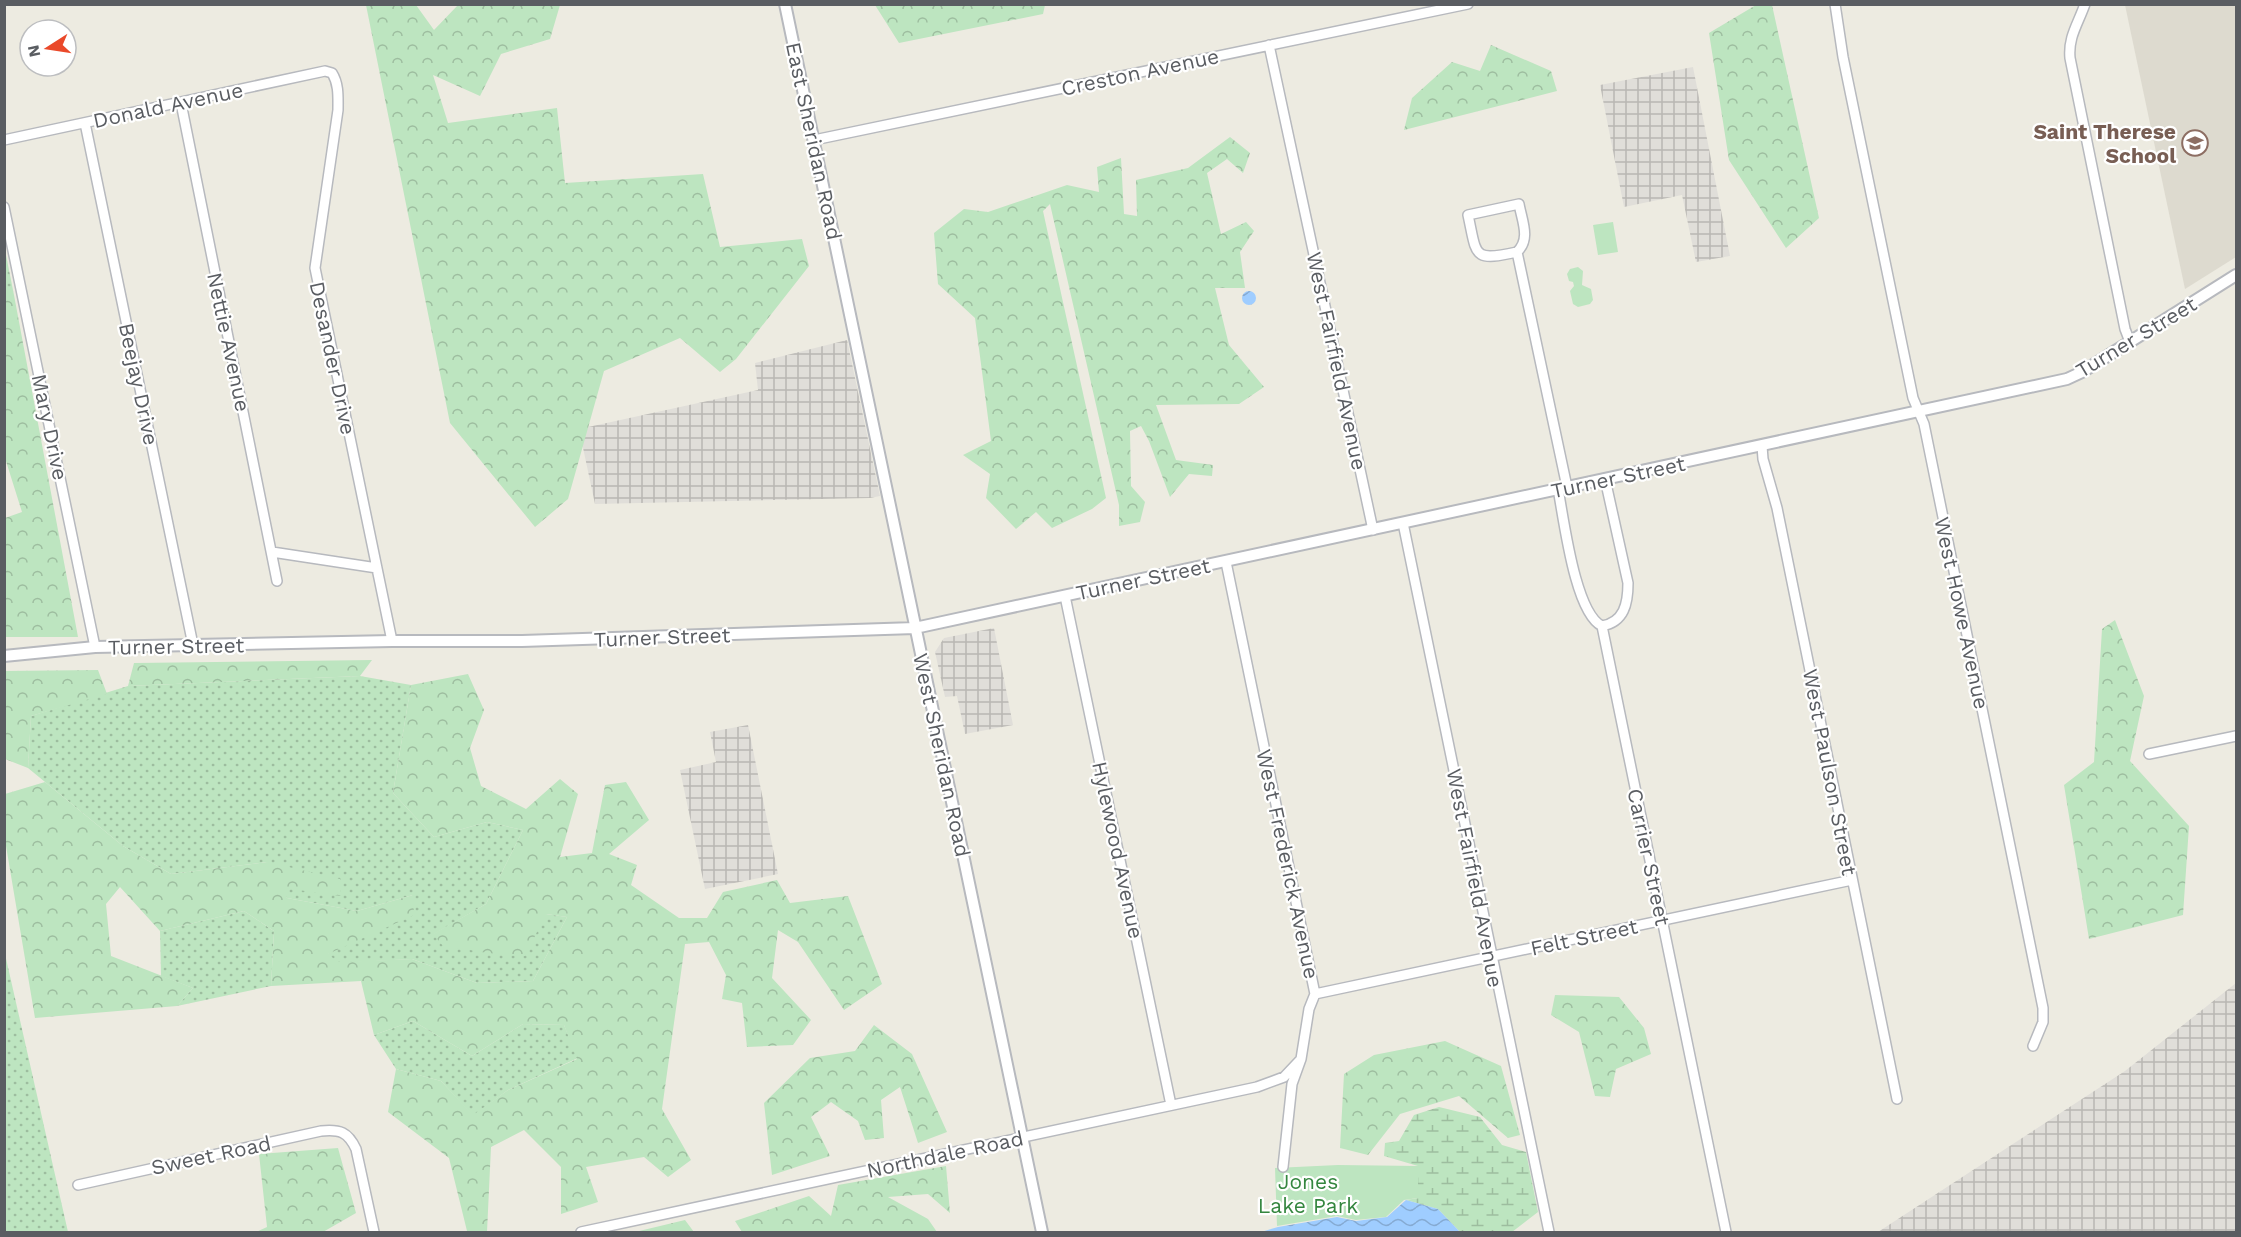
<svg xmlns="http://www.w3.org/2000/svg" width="2241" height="1237" viewBox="0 0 2241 1237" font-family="'Work Sans',sans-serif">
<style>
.industrial{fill:url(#industrial-grid)}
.education{fill:#dddacf}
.grass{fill:url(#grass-dots)}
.forest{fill:url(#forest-crowns)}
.wetland{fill:url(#wetland-marsh)}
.green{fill:#bde5c0}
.water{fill:url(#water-waves)}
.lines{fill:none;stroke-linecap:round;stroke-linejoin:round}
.minor-casing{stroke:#b7b9be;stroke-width:12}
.tertiary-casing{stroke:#b7b9be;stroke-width:14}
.minor{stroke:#fff;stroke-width:9}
.tertiary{stroke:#fff;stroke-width:10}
.labels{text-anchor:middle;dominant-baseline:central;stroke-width:4.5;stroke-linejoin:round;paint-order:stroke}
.street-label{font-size:21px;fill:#5a5d62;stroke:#fff}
.education-label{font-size:21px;font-weight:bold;fill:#785e54;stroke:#fff;text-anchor:end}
.park-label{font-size:21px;fill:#34863f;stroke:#fff}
</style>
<defs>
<pattern id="industrial-grid" width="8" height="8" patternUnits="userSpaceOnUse" patternTransform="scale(1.5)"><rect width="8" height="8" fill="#e0ded9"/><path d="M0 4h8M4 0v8" fill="none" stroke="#b9b7b3"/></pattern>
<pattern id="grass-dots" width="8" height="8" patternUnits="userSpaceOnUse" patternTransform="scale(1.5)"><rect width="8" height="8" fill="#bde5c0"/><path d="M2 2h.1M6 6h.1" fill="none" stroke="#9dbd9f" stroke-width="1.8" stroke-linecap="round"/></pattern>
<pattern id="forest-crowns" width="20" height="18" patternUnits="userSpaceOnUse" patternTransform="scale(1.5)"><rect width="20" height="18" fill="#bde5c0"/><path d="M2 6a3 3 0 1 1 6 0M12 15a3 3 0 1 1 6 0" fill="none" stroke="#9dbd9f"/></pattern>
<pattern id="wetland-marsh" width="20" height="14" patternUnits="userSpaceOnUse" patternTransform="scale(1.5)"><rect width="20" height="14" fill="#bde5c0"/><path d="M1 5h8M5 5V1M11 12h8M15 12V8" fill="none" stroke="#9dbd9f"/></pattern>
<pattern id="water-waves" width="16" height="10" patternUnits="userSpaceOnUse" patternTransform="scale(1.5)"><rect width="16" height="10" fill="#9fcdff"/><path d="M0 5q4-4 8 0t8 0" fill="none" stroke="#85aad2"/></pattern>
</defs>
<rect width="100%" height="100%" fill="#edebe1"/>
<path class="industrial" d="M1693 67 1730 256 1696 262 1682 195 1624 207 1600 85Z
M847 340 880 496 870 498 595 504 579 429 758 390 755 363Z
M994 628 1013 725 965 734 957 696 945 697 935 652 944 638Z
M748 725 778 874 705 889 680 770 716 762 710 732Z
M2236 983V1232H1878L2125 1071Z"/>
<path class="education" d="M2125 5H2236V257L2185 289Z"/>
<path class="grass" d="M5 250 14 295H5Z
M360 676 411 685 393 793 434 837 487 822 523 830 486 904 434 934 546 914 567 917 533 981 477 983 412 959 338 963 327 954 345 945 413 895 357 911 287 898 267 862 171 874 123 846 28 768 31 716 128 686Z
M244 911 274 931 271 986 177 1006 193 988 161 976 160 931Z
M4 954H5L68 1232H5Z
M413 1021 472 1056 523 1024 564 1025 578 1058 508 1090 473 1116 441 1081 396 1069 374 1035Z"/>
<path class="forest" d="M366 5H416L434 30 458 5H560L550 39 501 54 480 96 433 75 448 123 557 108 565 183 703 174 720 247 802 239 809 266 736 359 720 372 680 338 604 371 568 499 535 527 450 423Z
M875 5H1045L1043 14 899 43Z
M1756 5H1772L1819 218 1786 248 1729 160 1709 33Z
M1491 45 1551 71 1557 91 1404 130 1412 98 1452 62 1480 71Z
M1230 137 1250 153 1243 173 1227 159 1207 173 1221 234 1246 222 1254 231 1240 252 1245 288H1215L1229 345 1264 387 1239 404 1156 405 1176 460 1213 465 1212 476 1189 474 1170 497 1149 441 1141 426 1130 431 1131 486 1145 502 1140 522 1119 526V505L1050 204 1043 211 1106 498 1092 509 1052 528 1036 512 1016 529 986 498 990 474 963 455 991 441 975 318 938 284 934 233 964 209 988 212 1067 185 1099 192 1097 167 1121 158 1124 214 1137 216 1136 180 1188 168Z
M5 295H14L78 637H5V518L22 512 5 458Z
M2115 620 2144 696 2130 761 2189 826 2183 915 2089 939 2064 785 2094 762 2102 629Z
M372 660 360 676 128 686 134 663Z
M98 670 107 694 31 716 28 768 5 759V671Z
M468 674 484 710 470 748 481 786 526 809 560 779 578 794 560 857 592 853 605 785 626 782 649 820 609 854 637 865 631 885 679 918H707L723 892 777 880 790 903 848 896 882 984 844 1010 798 942 778 930 772 978 811 1020 793 1045 747 1047 742 1003 722 999 726 975 709 942 685 944 662 1109 691 1160 668 1177 644 1157 586 1167 598 1202 561 1214V1167L524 1130 491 1147 487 1232H471L467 1231 449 1158 388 1112 396 1069 441 1081 473 1115 508 1090 577 1059 564 1025 523 1024 472 1056 413 1021 374 1035 361 981 271 986 274 931 244 911 160 931 120 887 106 904 111 956 193 988 177 1006 35 1018 5 840V794L45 782 123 846 171 874 267 862 340 879 341 896 284 888 287 898 357 911 413 895 414 915 328 954 338 962 412 959 477 983 533 981 567 917 546 914 525 956 503 955 443 946 433 934 486 904 523 830 487 822 434 837 393 793 411 685Z
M1555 995 1619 997 1644 1028 1651 1054 1616 1069 1610 1097 1595 1096 1579 1032 1551 1015Z
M874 1025 912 1054 947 1132 918 1143 900 1087 881 1100 884 1138 865 1140 858 1121 831 1102 811 1117 830 1156 772 1175 764 1103 810 1058 855 1051Z
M1445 1041 1501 1066 1520 1135 1508 1138 1459 1096 1400 1114 1368 1155 1340 1148 1344 1074 1374 1055Z
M338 1148 356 1213 323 1232H256L267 1227 259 1154Z
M946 1166 950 1213 928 1194 888 1197 928 1219 937 1232H742L735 1221 809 1196 831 1216 838 1185Z
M685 1220 694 1232H635Z"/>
<path class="wetland" d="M1439 1107 1480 1117 1502 1145 1526 1152 1538 1212 1512 1232H1460L1438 1209 1406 1200 1418 1198V1166L1384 1156 1385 1143 1399 1141 1414 1115Z"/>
<path class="green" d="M1613 222 1618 252 1598 255 1593 225Z
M1578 267 1583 271 1582 285 1591 289 1593 300 1590 304 1578 307 1573 304 1570 291 1574 286 1573 282 1569 281 1567 274 1570 269Z
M1338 1165 1418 1166V1198L1404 1200 1386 1217 1356 1220 1337 1216 1277 1226 1275 1168Z"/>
<path class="water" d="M1242 298a7 7 0 1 1 14 0a7 7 0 1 1-14 0Z
M1406 1200 1438 1209 1460 1232H1261L1278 1227 1337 1217 1356 1221 1387 1217Z"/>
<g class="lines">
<g class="minor-casing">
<path id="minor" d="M1835 4 1843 57 1913 398 1924 424 2043 1008V1022L2033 1046
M2085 4C2078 24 2068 37 2070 58L2125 329 2130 342
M1269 45 1373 530
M181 103 277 581
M85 123 193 645
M4 140 325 71 332 73C339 84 338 97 338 110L315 268 392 641
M814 140 1468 4
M4 207 95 647
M1517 252C1472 262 1477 256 1468 215L1519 204C1522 221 1531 239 1517 252L1567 487
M1762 446 1763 459 1777 508 1897 1099
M1558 489C1564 520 1575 613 1602 626L1726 1232
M1403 523 1549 1232
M272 552 377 568
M1226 562 1315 994 1309 1009 1301 1059 1292 1084 1283 1167
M1065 596 1171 1105
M1602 626C1624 622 1628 604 1628 583L1605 479
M2149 754 2236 736
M1315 994 1852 880
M78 1185 321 1131C340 1129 348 1132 356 1149L374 1232
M581 1232 1257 1087 1284 1077 1301 1059"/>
</g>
<g class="tertiary-casing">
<path id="tertiary" d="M785 4 1042 1232
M4 656 95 647 392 641H522L915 628 2067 379 2082 372 2236 275"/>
</g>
<use href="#minor" class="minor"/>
<use href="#tertiary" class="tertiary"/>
</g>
<defs>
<g id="school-ring" transform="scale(1.35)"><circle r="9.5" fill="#fff" stroke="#8d6e63" stroke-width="1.5"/><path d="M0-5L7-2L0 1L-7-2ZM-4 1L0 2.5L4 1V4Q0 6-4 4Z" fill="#8d6e63"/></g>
</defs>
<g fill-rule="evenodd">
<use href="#school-ring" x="2195" y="143"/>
</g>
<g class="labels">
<g class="street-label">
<text transform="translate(1140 72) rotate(-12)">Creston Avenue</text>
<text transform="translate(168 105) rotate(-12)">Donald Avenue</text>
<text transform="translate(814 141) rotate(78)">East Sheridan Road</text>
<text transform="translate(2136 337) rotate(-31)">Turner Street</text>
<text transform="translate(229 342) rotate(78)">Nettie Avenue</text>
<text transform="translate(333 358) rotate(78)">Desander Drive</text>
<text transform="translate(1337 361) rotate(78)">West Fairfield Avenue</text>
<text transform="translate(139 384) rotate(78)">Beejay Drive</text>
<text transform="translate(50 427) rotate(78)">Mary Drive</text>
<text transform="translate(1618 477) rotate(-12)">Turner Street</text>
<text transform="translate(1143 579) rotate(-12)">Turner Street</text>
<text transform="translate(1962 613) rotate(78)">West Howe Avenue</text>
<text transform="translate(662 637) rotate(-2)">Turner Street</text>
<text transform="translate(176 646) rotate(-1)">Turner Street</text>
<text transform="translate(942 755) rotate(78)">West Sheridan Road</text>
<text transform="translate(1830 772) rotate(79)">West Paulson Street</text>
<text transform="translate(1118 850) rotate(78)">Hylewood Avenue</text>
<text transform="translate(1649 857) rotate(78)">Carrier Street</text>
<text transform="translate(1288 864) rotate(78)">West Frederick Avenue</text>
<text transform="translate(1475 878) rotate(79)">West Fairfield Avenue</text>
<text transform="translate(1584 937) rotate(-12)">Felt Street</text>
<text transform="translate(945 1154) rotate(-12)">Northdale Road</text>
<text transform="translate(211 1155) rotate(-12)">Sweet Road</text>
</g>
<g class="education-label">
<text x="2176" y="131">Saint Therese<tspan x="2176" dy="24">School</tspan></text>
</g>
<g class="park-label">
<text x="1308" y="1181">Jones<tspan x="1308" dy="24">Lake Park</tspan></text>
</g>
</g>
<rect width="2241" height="1237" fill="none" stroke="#5a5d62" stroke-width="12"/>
<g transform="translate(48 48) rotate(258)"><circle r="28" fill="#ffffff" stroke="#bdbec0" stroke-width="1.5"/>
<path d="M0-4.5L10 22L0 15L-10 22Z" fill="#ea492a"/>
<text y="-9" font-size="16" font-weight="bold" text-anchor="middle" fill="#5a5d62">N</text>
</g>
</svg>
